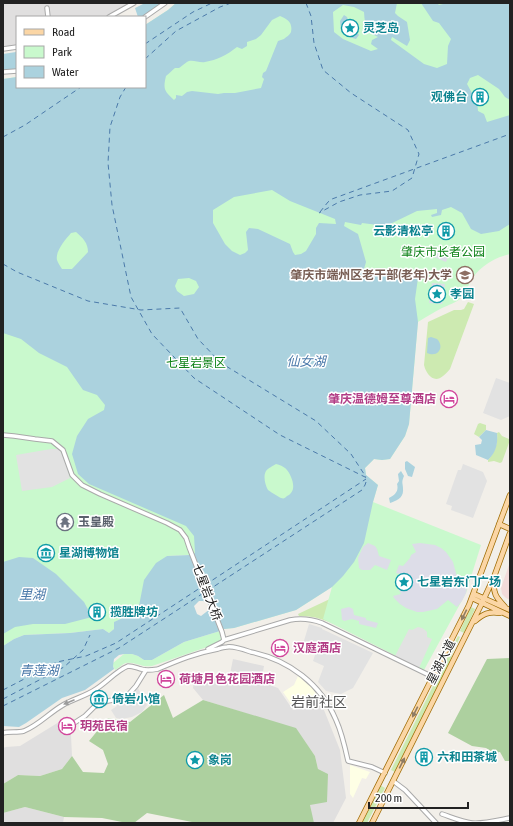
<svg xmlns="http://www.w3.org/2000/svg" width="513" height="826" viewBox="0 0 513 826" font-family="'Asap Condensed','Noto Sans SC',sans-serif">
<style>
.residential{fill:#e0dfdf}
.commercial{fill:#f2dad9}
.education{fill:#feffe5}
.grass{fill:#cdeab1}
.forest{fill:#add09f}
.park{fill:#c9f9cd}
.parking{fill:#e2e2e2}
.plaza{fill:#dddde8}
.water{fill:#abd2de;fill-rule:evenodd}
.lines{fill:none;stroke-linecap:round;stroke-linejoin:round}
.ferry{stroke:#4b7aaa;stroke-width:1;stroke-dasharray:5 4;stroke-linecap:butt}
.minor-casing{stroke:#a9a9a9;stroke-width:5.5}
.major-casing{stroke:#9e6b02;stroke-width:6}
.minor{stroke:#fff;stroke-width:3.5}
.major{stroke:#fbd6a5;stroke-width:4.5}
.oneway{fill:#8e7c64}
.oneway2{fill:#9c9c9c}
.labels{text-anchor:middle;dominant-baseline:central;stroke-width:3;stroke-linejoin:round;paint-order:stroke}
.culture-label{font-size:12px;font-weight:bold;fill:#0d838f;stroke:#fff;text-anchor:start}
.park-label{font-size:12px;fill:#0e8218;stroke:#fff}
.education-label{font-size:12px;font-weight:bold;fill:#785e54;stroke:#fff;text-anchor:end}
.hotel-label{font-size:12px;font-weight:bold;fill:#b23c85;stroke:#fff;text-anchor:start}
.worship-label{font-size:12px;font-weight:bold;fill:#5b616d;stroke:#fff;text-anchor:start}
.street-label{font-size:12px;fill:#222;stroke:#fff}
.water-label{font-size:13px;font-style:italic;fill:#4b7aaa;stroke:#fff}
.quarter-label{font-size:14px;fill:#555;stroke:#fff}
</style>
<rect width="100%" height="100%" fill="#f2efe9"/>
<path class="residential" d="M3 3H131L108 17H17V46L3 48Z
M233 659 264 666 261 682 278 688 293 710 320 700 340 750 346 798 333 823H312L310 805 318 769 315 756 296 729 203 700 193 688 195 676 205 673 229 679Z
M59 722 71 735 72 756 62 769 40 776 18 775 3 784V748L6 747 20 746Z
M25 807 64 817 63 823H3V813Z"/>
<path class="commercial" d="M510 562V600L506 598 502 594 501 588Z"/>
<path class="education" d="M298 676 312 688 320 699 294 708 283 692 294 685Z
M350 765 370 772 366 779 362 778 353 798 350 794Z"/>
<path class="grass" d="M468 302 474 304 450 369C448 371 446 374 443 376 434 384 426 374 424 365L428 322 454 310H461L464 309Z
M480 423 486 425V430L479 437 474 434 478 424Z
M499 432 502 436 509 439 510 440 502 462 500 463 494 461 488 462V460C495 452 498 443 497 433Z
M332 598 354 634C336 625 319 615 299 616L298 614Z
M471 607 475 609 464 633 460 631Z
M458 636 460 637 453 652 449 665 395 772 391 770Z
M380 785 385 788 367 823H362Z"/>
<path class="forest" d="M510 658V761H505L500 752 494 753 486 748 472 746 448 733 487 659Z
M164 695 173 718 203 700 296 728 315 756 318 769 328 774 327 802 310 805 314 823H197L147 813 134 823H127L102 818 64 817 25 807 3 813V784L18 775 40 776 62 769 72 756 83 772 104 773 108 764 103 750 89 741 108 718 130 722Z"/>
<path class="park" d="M176 3H510V254C496 257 480 266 472 279 468 285 466 293 461 298 456 303 448 305 442 308 434 312 426 317 418 322L409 424 405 436 390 459 382 460 374 459 365 468 366 475 378 485 373 502 481 545 466 593 424 670 323 619 332 587 296 610 234 628 224 629 220 631 221 640 216 644 152 666C143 668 134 661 126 663 122 664 119 668 115 670L113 666V663L124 654H132L138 656 144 660H152L184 642 220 631 190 555 167 556 141 602 138 611 115 622 114 629 109 633 103 629 70 633 24 635 14 639 3 646V79L17 77V87H145V25L168 10Z"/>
<path class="parking" d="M496 378 510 383V416L501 420 483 413Z
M51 449H59L64 458 70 478 52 487 22 491 16 455Z
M463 464 483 472 487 481 473 518 451 510 452 506 446 504 458 470H461Z
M309 624 322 628V629L373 653 353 688 341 694 326 691 318 682 324 666 313 661 316 652 303 644Z
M418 627 422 628 425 630 427 632V637L432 639 419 668 395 656 409 629 412 630Z
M138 688 147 705 142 712 132 717 121 719 116 718 111 710 117 706 115 702Z"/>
<path class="plaza" d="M429 247 449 255 446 262 427 254Z
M432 283 445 284 442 304 429 303Z
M368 543 375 546 377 549 379 556 391 560 387 570 375 565 370 570H362L359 568 358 558 363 547Z
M420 543 435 545 441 548 446 552 453 562 457 577H469L466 593 462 601 457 607 448 600 437 609 423 612H417L406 608 400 604 394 598 393 596 401 594 399 590V586L400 585V574L396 573 399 565 403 566 410 558 411 555 416 552 412 544Z
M349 607 353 609 354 615 366 618V620L378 623 376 628 359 624V621L352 619 344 621 343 620H342L341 609Z"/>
<path class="water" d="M145 3H163L142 17H138L135 8Z
M176 3H397L395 13 398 16 407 22 410 40 407 46 392 37 391 40 424 64 437 68 447 64 448 46 451 39 439 23 433 21 421 3H437L439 5 447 3H510V100L505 97 499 89 478 75 470 78 467 84 473 95V101H477L478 111 484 114 487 122 510 115V224L499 231 481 234 471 229 462 213 451 207 442 210 441 215 432 217 431 215 437 213V209L417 211 386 226 362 223 361 225 345 222 344 226 358 234 366 262 364 269 385 275 386 270 418 278 415 299 418 322 409 424 405 436 390 459 382 460 374 459 365 468 366 475 378 485 373 502 364 543 354 562 343 576 332 587 296 610 234 628 224 629 220 631 184 642 152 660H144L138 656 132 654H124L119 655 114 659 113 666 114 669 85 690 62 698 26 723 19 727 3 726V646L14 639 24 635 70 633 103 629 109 633 114 629V622L138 611 144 580 156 563 167 556 190 555 195 553 194 536 186 526 89 484 78 474 72 454 77 436 88 419 104 410 105 405 97 395 83 390 67 367 39 353 21 339 3 333V79L17 77V87H145V25L168 10ZM343 5 354 7 364 12C365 25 365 31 378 37L372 40 371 44 378 49 371 51 343 39 334 32 333 12ZM280 16C287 19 293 22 291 32 290 35 286 37 284 39L278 41 266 71 263 73 262 77 264 79 261 88 235 93H224L218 94 192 91 187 92 182 96 176 95V98L174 100C164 91 163 89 166 76 170 73 172 70 175 68H179C182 66 186 62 189 61 194 60 200 63 205 62 217 60 227 55 237 47L242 49 247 46V42L256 39 261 35 272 20ZM272 190 290 201 335 219 336 224 319 223 316 228V234L306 251 301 254 295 255 293 252 290 244 258 229 249 228 246 232 248 250 245 253 240 255 232 251 225 244 213 223V210L234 197ZM76 232C83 238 88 243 88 252L72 269H62C60 266 58 263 57 260 55 251 66 239 71 233ZM189 278 196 281 199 287 194 294 184 296 177 291 175 286 178 279ZM276 464C284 466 288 469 291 477 294 484 295 492 287 496 285 498 284 499 281 498 279 497 269 491 268 490 265 485 263 476 266 471 268 468 273 466 276 464ZM199 601H203L207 602 210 609 201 616 197 614 194 606Z
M344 15 347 17 348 20 347 28 355 30 359 35 356 39 346 36 341 31 340 21Z
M16 52 17 69 3 70V54Z
M431 337 437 339C445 347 438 358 427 353L428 338Z
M486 430 497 433C498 444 496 452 488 460L476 455 475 445 481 444 482 440 479 437Z
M407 461 415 467 412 477 408 476 405 469V462Z
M401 471 404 476C401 483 403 483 403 489 404 498 396 501 390 503L389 498C395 495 399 491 397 484L399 481 398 474Z
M19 557 33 558 56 574 84 602 92 617 65 624H33L15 627 3 634V562Z"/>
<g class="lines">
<path class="ferry" d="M306 3 311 16 314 43 323 70 351 93 408 130 419 154 412 178 392 191 360 195 339 202 319 213
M145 44 193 12 212 3
M145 59 176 31 220 7 231 3
M126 87 120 97 110 127 108 163 112 205 131 297 152 334 194 378 280 435 367 478
M3 137 25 125 81 87
M320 212 328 202 332 199 510 134
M3 264 17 272 88 301 141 310 180 308 198 339 221 363 316 421 351 454 366 477
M205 585 366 479
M207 591 362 490 365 485 367 479
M3 690 57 662 86 656 116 643 203 586
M3 699 64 667 83 650 90 635
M3 706 119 648 205 592"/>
<g class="minor-casing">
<path id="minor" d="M47 8 48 17
M109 17 134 3
M145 17 165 3
M3 49 17 47
M3 72 17 71
M3 435 14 436 35 439 52 441 63 450 72 475 82 485 100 494 167 523 180 530 186 538 189 547 222 632 224 640
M208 649 222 642 224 640 290 620C301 618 311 619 322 623L433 677
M71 725 85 716 94 707 108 701 122 698 128 695 136 686 146 670
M3 733C10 731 17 733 24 731 39 725 49 713 63 705 73 699 86 696 96 689 107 682 116 671 128 666 133 666 137 668 141 669 147 671 152 670 158 669 179 660 196 653 218 649 221 648 225 647 227 647 234 646 245 650 251 652 289 660 321 684 336 720 342 733 345 747 348 761L372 767 385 773
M393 781 405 790 436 823
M442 814C451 817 462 822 472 823 484 824 499 820 510 818"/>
</g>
<g class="major-casing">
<path id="major" d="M499 524 510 529
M494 580C493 594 496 597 505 607
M474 594 510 610
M472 598 510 616
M475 621C483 614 489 611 500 613
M359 823 469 605 510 495
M372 823 482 603 494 577 510 533"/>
</g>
<use href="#minor" class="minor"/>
<use href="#major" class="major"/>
</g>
<defs><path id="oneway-solid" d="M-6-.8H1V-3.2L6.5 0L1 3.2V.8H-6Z"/></defs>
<g class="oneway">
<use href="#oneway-solid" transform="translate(464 615) rotate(116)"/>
<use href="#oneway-solid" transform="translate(415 712) rotate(117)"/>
<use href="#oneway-solid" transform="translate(402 763) rotate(-63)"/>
</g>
<use class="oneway2" href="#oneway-solid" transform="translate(69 702) rotate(157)"/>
<defs>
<g id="sight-ring" transform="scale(0.9)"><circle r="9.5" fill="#fff" stroke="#0f9aa8" stroke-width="1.5"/><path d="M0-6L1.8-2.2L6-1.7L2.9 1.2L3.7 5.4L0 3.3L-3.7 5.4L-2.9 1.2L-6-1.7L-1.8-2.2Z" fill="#0f9aa8"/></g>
<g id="building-ring" transform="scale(0.9)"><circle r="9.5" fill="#fff" stroke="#0f9aa8" stroke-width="1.5"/><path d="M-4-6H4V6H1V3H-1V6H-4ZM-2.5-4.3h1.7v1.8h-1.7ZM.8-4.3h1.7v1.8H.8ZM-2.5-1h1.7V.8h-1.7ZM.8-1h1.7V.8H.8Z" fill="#0f9aa8"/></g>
<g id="university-ring" transform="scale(0.9)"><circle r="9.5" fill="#fff" stroke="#8d6e63" stroke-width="1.5"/><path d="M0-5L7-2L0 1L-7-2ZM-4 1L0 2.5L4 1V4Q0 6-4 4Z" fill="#8d6e63"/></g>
<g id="hotel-ring" transform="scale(0.9)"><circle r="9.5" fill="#fff" stroke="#d1479c" stroke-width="1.5"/><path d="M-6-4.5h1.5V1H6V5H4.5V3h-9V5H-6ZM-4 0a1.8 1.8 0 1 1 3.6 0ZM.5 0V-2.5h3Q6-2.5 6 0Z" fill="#d1479c"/></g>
<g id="temple-ring" transform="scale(0.9)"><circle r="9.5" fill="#fff" stroke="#6b7280" stroke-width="1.5"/><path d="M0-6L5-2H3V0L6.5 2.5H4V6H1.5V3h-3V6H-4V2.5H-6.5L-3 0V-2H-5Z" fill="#6b7280"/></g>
<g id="museum-ring" transform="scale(0.9)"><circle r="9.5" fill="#fff" stroke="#0f9aa8" stroke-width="1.5"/><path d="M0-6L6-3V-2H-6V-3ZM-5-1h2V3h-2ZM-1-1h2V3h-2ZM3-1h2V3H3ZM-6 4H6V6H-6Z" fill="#0f9aa8"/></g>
</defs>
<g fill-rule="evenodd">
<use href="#sight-ring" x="350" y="28"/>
<use href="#building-ring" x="480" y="97"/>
<use href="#building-ring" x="446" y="231"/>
<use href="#university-ring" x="465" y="275"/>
<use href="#sight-ring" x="437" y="294"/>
<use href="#hotel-ring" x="449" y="399"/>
<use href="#temple-ring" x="65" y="522"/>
<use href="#museum-ring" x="46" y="553"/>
<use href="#sight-ring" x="404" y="582"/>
<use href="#building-ring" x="97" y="612"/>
<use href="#hotel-ring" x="280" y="648"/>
<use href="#hotel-ring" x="166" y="679"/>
<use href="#museum-ring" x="99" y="699"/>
<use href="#hotel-ring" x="67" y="726"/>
<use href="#building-ring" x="424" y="757"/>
<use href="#sight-ring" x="195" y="760"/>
</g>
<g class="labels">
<g class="culture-label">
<text x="363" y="28">灵芝岛</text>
<text x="467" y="97" text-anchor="end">观佛台</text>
<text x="433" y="231" text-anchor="end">云影清松亭</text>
<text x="450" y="294">孝园</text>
<text x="59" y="553">星湖博物馆</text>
<text x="417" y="582">七星岩东门广场</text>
<text x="110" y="612">揽胜牌坊</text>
<text x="112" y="699">倚岩小馆</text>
<text x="437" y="757">六和田茶城</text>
<text x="208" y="760">象岗</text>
</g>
<g class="park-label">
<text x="443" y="252">肇庆市长者公园</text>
<text x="196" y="363">七星岩景区</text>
</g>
<g class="education-label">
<text x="452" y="275">肇庆市端州区老干部(老年)大学</text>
</g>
<g class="hotel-label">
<text x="436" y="399" text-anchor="end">肇庆温德姆至尊酒店</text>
<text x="293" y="648">汉庭酒店</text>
<text x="179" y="679">荷塘月色花园酒店</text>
<text x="80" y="726">玥苑民宿</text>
</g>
<g class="worship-label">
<text x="78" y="522">玉皇殿</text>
</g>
<g class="street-label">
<text transform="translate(207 592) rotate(69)">七星岩大桥</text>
<text transform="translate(441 662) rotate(-63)">星湖大道</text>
</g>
<g class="water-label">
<text x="306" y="361">仙女湖</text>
<text x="32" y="594">里湖</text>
<text x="39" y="670">青莲湖</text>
</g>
<g class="quarter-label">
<text x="319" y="702">岩前社区</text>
</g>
</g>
<rect width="513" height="826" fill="none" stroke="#222222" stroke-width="8"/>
<rect x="16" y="16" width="130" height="72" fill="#ffffff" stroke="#a7a7a7"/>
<rect x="24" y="29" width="20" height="6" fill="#fbd6a5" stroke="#a7a7a7"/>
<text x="52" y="36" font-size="12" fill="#222222">Road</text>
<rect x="24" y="46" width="20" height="12" fill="#c9f9cd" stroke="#a7a7a7"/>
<text x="52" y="56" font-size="12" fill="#222222">Park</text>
<rect x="24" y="66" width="20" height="12" fill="#abd2de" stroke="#a7a7a7"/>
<text x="52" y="76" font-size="12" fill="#222222">Water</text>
<path d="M369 802v6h99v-6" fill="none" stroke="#222222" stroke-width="2"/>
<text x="375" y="802" font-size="12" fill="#222222" stroke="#ffffff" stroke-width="3" paint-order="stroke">200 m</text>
</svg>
